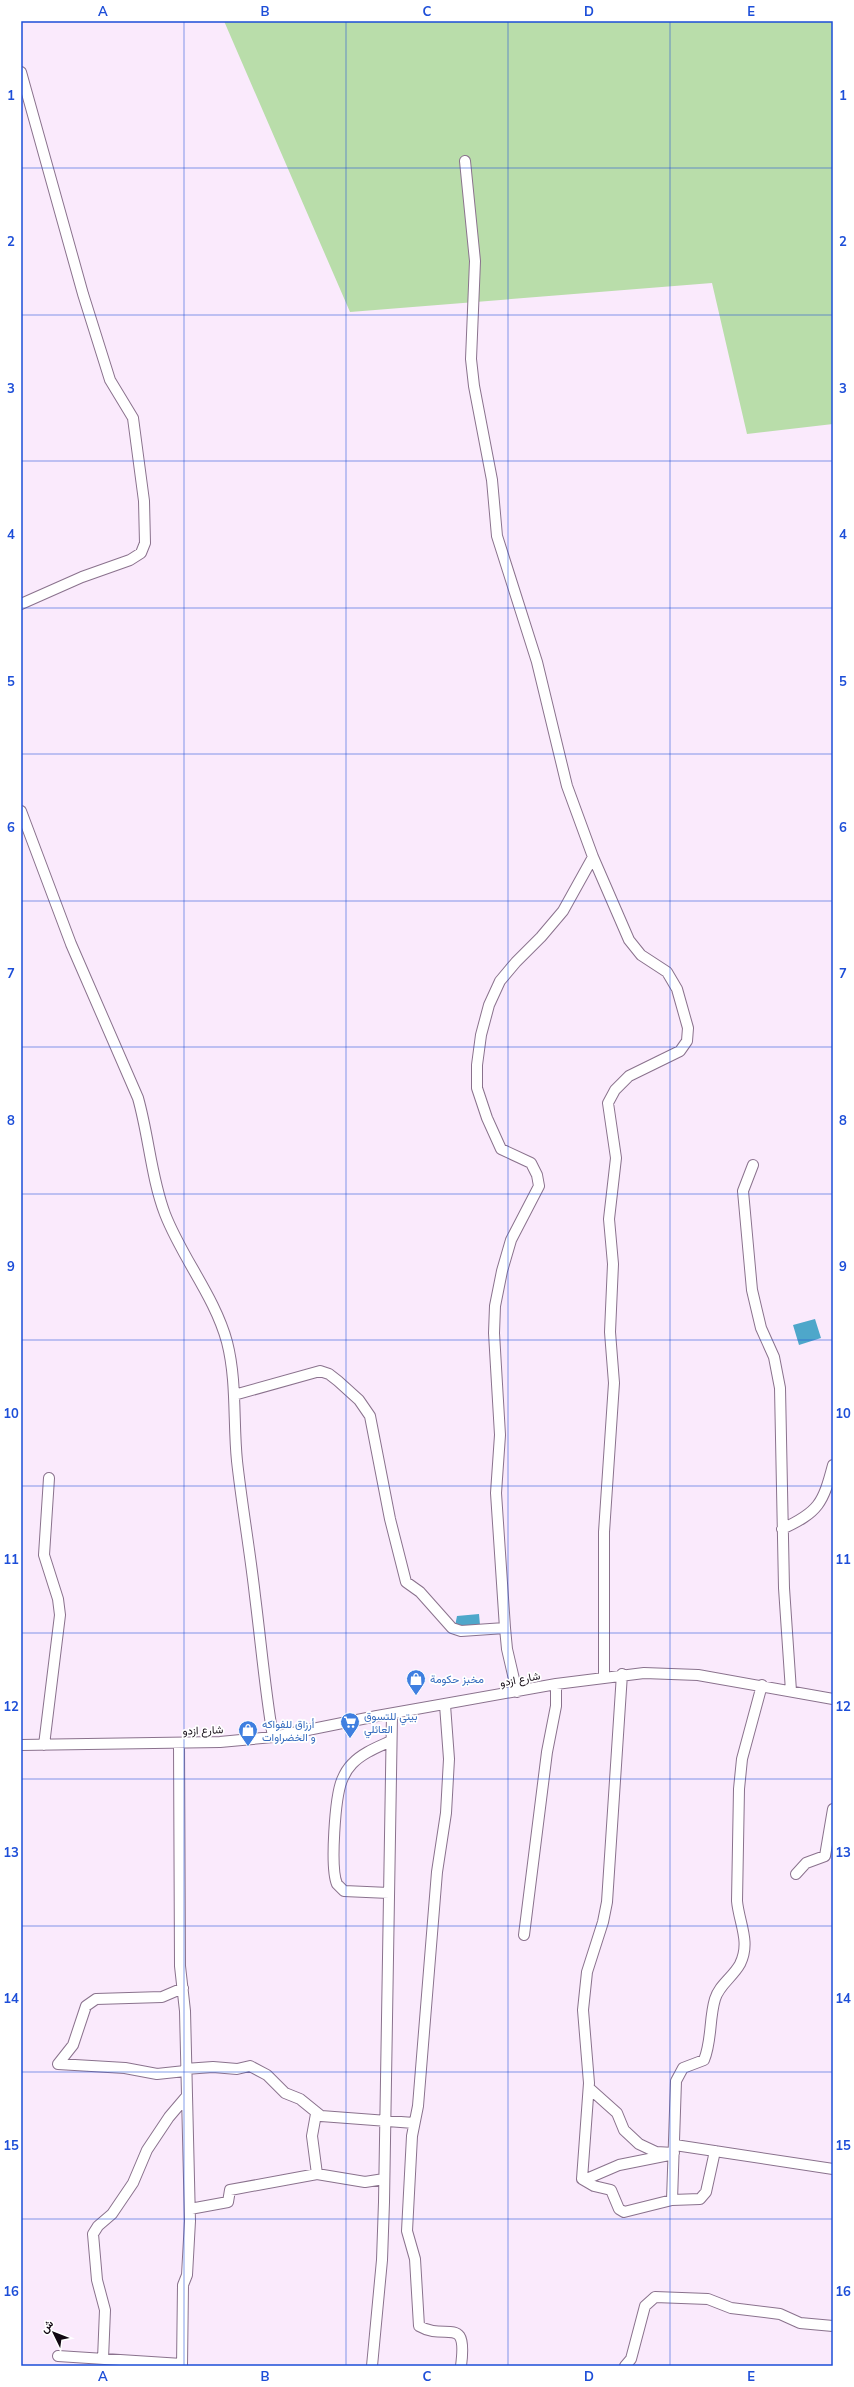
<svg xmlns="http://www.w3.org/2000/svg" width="854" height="2387" viewBox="0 0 854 2387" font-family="Mulish,Vazirmatn,sans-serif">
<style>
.green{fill:#b9ddaa}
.water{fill:#4ea7ca}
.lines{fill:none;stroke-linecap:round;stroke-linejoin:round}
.minor-casing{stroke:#8a728d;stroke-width:12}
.minor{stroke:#fff;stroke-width:10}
.grid{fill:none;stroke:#1d4ed8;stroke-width:1;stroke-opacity:0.55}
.labels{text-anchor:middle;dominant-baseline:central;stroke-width:3.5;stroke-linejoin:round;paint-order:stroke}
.shop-label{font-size:11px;fill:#366cbe;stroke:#fff;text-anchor:start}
.street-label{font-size:11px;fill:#110812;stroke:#fff}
.neatline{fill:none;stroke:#1d4ed8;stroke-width:1.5}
.grid-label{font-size:13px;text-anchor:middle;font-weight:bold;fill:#1d4ed8}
</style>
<rect width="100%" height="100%" fill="#faeafc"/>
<path class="green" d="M224 21H833V424L747 434 712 283 350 312Z"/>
<path class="water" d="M815 1319 821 1338 799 1345 793 1325Z
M479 1614 480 1625 455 1626 457 1616Z"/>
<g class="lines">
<g class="minor-casing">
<path id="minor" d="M21 72 83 294 110 380 133 418 144 501 145 543 141 553 130 560 82 577 21 604
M465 161 475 261 471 359 474 386 492 480 497 536 537 662 567 786 593 857 629 940 641 955 667 972 677 989 688 1028 687 1041 680 1051 629 1076 615 1090 608 1103 616 1158 609 1219 613 1264 610 1332 614 1383 604 1532V1677
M21 811 71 944 138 1098C149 1137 151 1177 165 1214 182 1258 215 1297 227 1342 237 1381 233 1422 237 1461 242 1506 250 1551 255 1596 261 1643 265 1690 273 1737
M753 1165 743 1191 752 1290 761 1328 774 1357 780 1388 784 1588 791 1691
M234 1395 320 1371 329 1374 338 1381 359 1400 370 1416 390 1519 406 1582 420 1592 452 1628 461 1631 505 1628
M782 1529C819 1512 823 1503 833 1465
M622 1674 607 1902 603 1922 587 1972 583 2010 589 2083 582 2179 594 2186 611 2190 619 2209 624 2212 672 2200 700 2199 706 2192 715 2151
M517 1692 507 1649 505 1628 496 1493 500 1435 494 1333 495 1306 502 1271 511 1240 539 1186 537 1175 531 1163 501 1149 487 1118 477 1088V1065L481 1035 489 1005 500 981 516 962 541 937 563 911 593 857
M445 1705 449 1759 446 1813 437 1872 418 2106 412 2136 407 2231 415 2259 419 2326C446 2342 468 2313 461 2366
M179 1743 180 1966 185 2011 190 2221 187 2275 183 2285 182 2366
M21 1745 220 1742 273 1737 377 1716 556 1684 644 1673 698 1675 833 1699
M44 1745 60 1615 58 1599 44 1555 49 1478
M796 1874 806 1863 825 1856 833 1809
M389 1893 344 1891C342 1889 339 1886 337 1884 330 1868 335 1797 342 1780 344 1775 348 1768 352 1764 362 1753 378 1747 391 1741
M524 1935 547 1752 556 1706V1684
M58 2064 73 2045 86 2006 96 1999 162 1997 183 1988
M58 2064 125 2068 157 2074 185 2071
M185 2069 213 2067 237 2069 250 2066 267 2075 285 2093 300 2099 321 2116 414 2123
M589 2088 617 2113 624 2130 639 2144 656 2152 674 2153
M316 2114 312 2136 317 2174
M675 2145 833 2169
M584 2180 619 2165 669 2155
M672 2200 676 2081 683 2068 704 2060C712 2041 709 2019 715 1999 719 1985 733 1977 740 1964 751 1942 739 1923 737 1901L739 1789 742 1759 762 1685
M190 2209 228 2202 230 2190 317 2174 365 2182 384 2179
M58 2356 182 2364
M103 2359 105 2310 97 2280 93 2234 98 2226 112 2214 133 2183 147 2150 169 2117 186 2097
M372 2366 382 2260 384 2202 392 1714
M625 2366 631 2359 645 2306 655 2297 708 2299 731 2308 780 2314 800 2323 833 2326"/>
</g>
<use href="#minor" class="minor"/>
</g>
<path class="grid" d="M184 21V2366M346 21V2366M508 21V2366M670 21V2366M21 168H833M21 315H833M21 461H833M21 608H833M21 754H833M21 901H833M21 1047H833M21 1194H833M21 1340H833M21 1486H833M21 1633H833M21 1779H833M21 1926H833M21 2072H833M21 2219H833"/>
<defs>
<g id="shop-pin" transform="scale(1)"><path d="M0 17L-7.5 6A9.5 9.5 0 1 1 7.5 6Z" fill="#3f7fe0" stroke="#fff"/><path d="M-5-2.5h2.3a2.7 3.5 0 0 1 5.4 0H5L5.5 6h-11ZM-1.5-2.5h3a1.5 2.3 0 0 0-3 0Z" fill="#fff"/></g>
<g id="supermarket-pin" transform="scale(1)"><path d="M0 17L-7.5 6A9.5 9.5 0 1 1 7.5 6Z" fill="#3f7fe0" stroke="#fff"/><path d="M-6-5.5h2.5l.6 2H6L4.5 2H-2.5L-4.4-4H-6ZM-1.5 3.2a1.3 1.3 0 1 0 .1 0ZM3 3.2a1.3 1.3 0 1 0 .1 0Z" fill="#fff"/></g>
</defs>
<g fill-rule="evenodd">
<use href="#shop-pin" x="416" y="1679"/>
<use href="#supermarket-pin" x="350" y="1722"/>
<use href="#shop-pin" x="248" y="1730"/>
</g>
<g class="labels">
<g class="shop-label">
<text x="430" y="1679">مخبز حكومة</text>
<text x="364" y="1716">بيتي للتسوق<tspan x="364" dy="13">العائلي</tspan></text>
<text x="262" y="1724">أرزاق للفواكه<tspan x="262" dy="13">و الخضراوات</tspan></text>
</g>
<g class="street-label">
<text transform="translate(520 1679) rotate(-11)">شارع ازدو</text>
<text transform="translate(203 1730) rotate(-2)">شارع ازدو</text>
</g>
</g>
<rect width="854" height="2387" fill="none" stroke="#ffffff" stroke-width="44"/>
<g transform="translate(54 2333) rotate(313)" stroke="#ffffff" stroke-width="3" paint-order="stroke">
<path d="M0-3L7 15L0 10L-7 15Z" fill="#110812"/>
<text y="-6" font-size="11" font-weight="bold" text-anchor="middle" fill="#110812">ش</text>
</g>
<rect x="22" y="22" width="810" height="2343" class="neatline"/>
<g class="grid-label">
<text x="103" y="16">A</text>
<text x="265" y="16">B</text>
<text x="427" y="16">C</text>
<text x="589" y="16">D</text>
<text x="751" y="16">E</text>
<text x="11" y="100">1</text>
<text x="843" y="100">1</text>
<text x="11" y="246">2</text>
<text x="843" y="246">2</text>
<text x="11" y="393">3</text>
<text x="843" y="393">3</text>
<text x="11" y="539">4</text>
<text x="843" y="539">4</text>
<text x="11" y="686">5</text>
<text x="843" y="686">5</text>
<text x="11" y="832">6</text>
<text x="843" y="832">6</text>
<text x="11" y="978">7</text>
<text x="843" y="978">7</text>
<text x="11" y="1125">8</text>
<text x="843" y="1125">8</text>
<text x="11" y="1271">9</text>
<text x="843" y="1271">9</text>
<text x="11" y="1418">10</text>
<text x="843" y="1418">10</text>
<text x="11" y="1564">11</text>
<text x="843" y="1564">11</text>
<text x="11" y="1711">12</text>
<text x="843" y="1711">12</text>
<text x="11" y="1857">13</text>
<text x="843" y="1857">13</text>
<text x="11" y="2003">14</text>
<text x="843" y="2003">14</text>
<text x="11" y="2150">15</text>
<text x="843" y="2150">15</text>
<text x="11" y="2296">16</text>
<text x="843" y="2296">16</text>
<text x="103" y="2381">A</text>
<text x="265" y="2381">B</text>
<text x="427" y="2381">C</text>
<text x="589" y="2381">D</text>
<text x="751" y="2381">E</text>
</g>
</svg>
